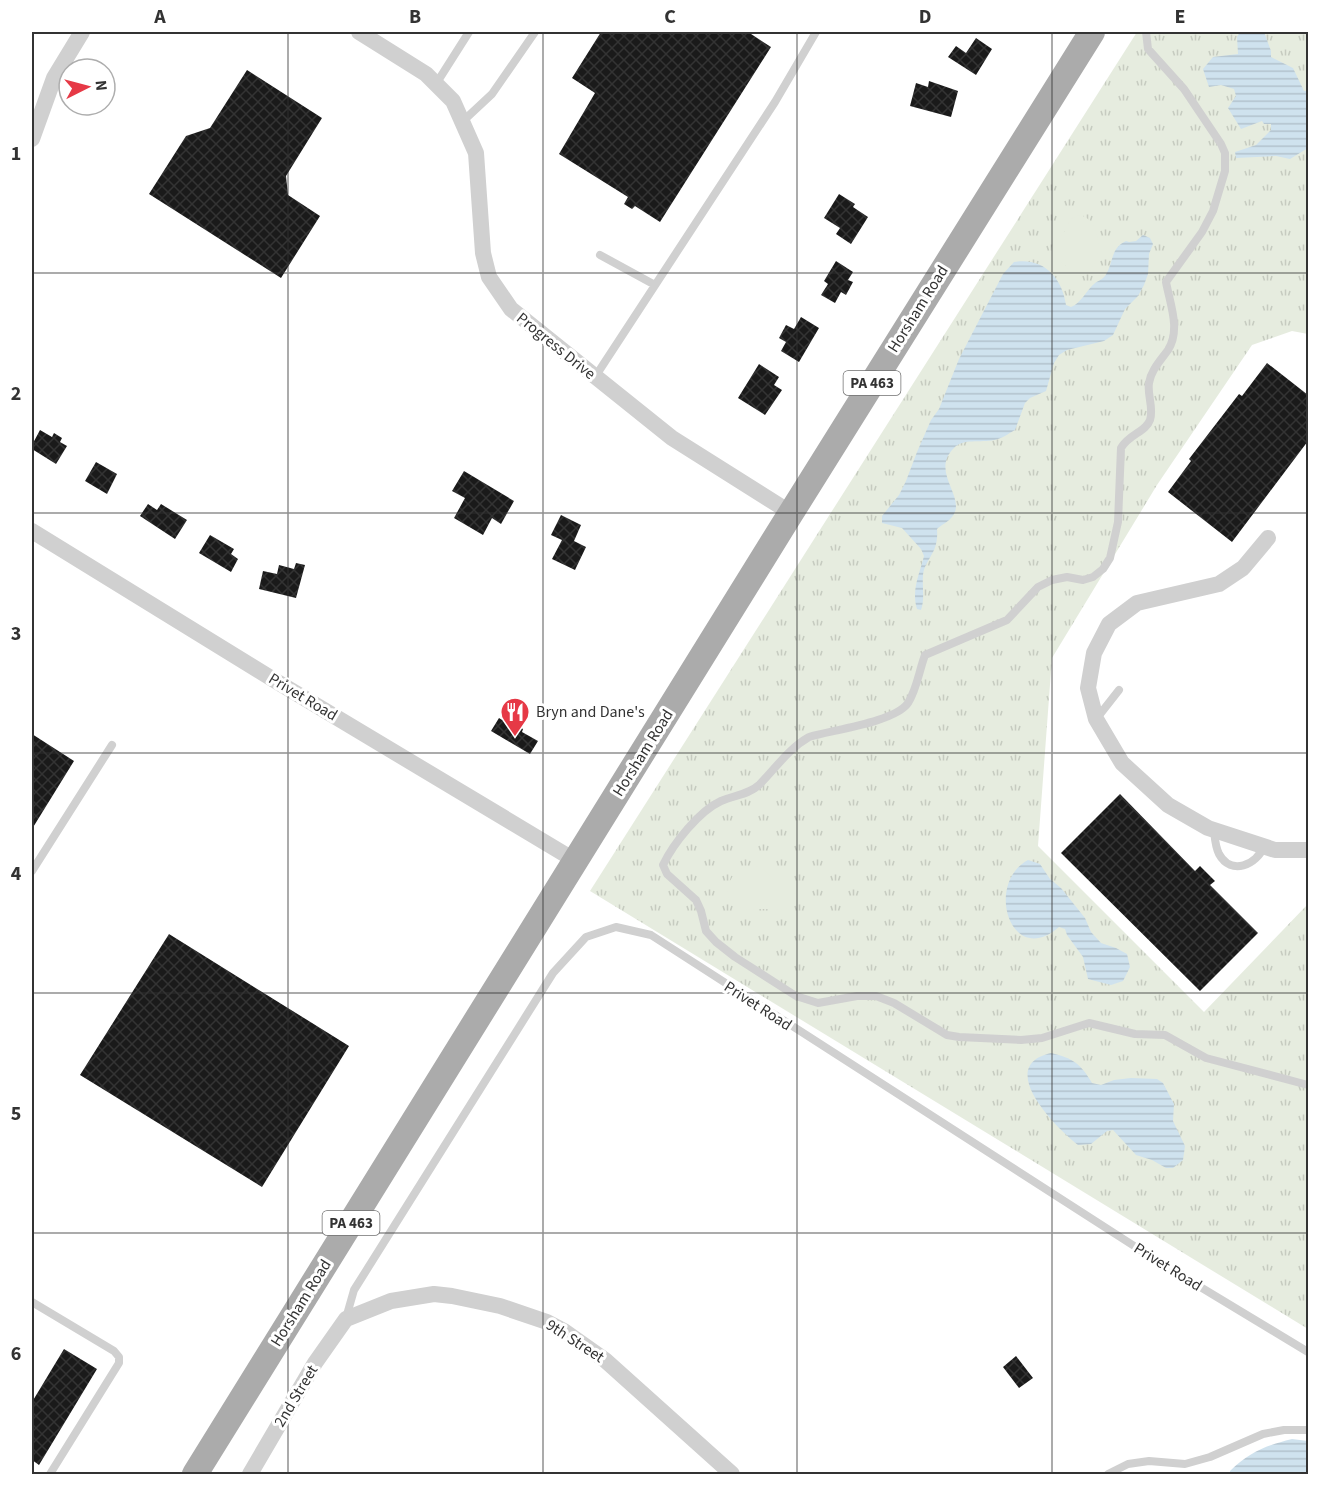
<svg xmlns="http://www.w3.org/2000/svg" width="1340" height="1506" viewBox="0 0 1340 1506" font-family="'Source Sans 3',sans-serif">
<style>
.grass{fill:url(#grass-tufts)}
.pitch{fill:#e6ecdf}
.water{fill:url(#water-rules)}
.building{fill:url(#building-cross-hatch)}
.lines{fill:none;stroke-linecap:round;stroke-linejoin:round}
.service{stroke:#d0d0d0;stroke-width:8}
.minor{stroke:#d0d0d0;stroke-width:16}
.primary{stroke:#ababab;stroke-width:26}
.grid{fill:none;stroke:#333;stroke-width:1.5;stroke-opacity:0.55}
.labels{text-anchor:middle;dominant-baseline:central;stroke-width:6;stroke-linejoin:round;paint-order:stroke}
.shield{fill:#fff;stroke:#707070;stroke-width:1.5}
.shield-label{font-size:15px;font-weight:bold;fill:#333}
.street-label{font-size:16px;fill:#333;stroke:#fff}
.poi-label{font-size:16px;fill:#333;stroke:#fff;text-anchor:start}
.neatline{fill:none;stroke:#333;stroke-width:2}
.grid-label{font-size:20px;text-anchor:middle;font-weight:bold;fill:#333}
</style>
<defs>
<pattern id="grass-tufts" width="24" height="20" patternUnits="userSpaceOnUse" patternTransform="scale(1.5)"><rect width="24" height="20" fill="#e6ecdf"/><path d="M3 7l-1-3M5 7V3M7 7l1-3M15 17l-1-3M17 17v-4M19 17l1-3" fill="none" stroke="#c6cbc0"/></pattern>
<pattern id="water-rules" width="6" height="5" patternUnits="userSpaceOnUse" patternTransform="scale(1.5)"><rect width="6" height="5" fill="#cfe2ee"/><path d="M0 2.5h6" fill="none" stroke="#b2c2cd"/></pattern>
<pattern id="building-cross-hatch" width="8" height="8" patternUnits="userSpaceOnUse" patternTransform="scale(1.5)"><rect width="8" height="8" fill="#1a1a1a"/><path d="M0 0l8 8M0 8l8-8" fill="none" stroke="#333"/></pattern>
</defs>
<rect width="100%" height="100%" fill="#fff"/>
<path class="grass" d="M1137 32H1308V334L1292 331 1252 345 1157 485 1052 658 1038 846 1204 1012 1308 904V1329L590 891Z"/>
<path class="pitch" d="M1080 215C1111 223 1098 287 1073 275 1069 272 1067 267 1064 264 1061 261 1056 259 1053 255 1047 245 1060 238 1064 232 1067 228 1068 223 1070 219Z
M748 866 761 867 774 880 794 890 796 897 793 905C786 910 775 910 765 909 756 909 745 911 737 906 718 895 731 870 748 866Z"/>
<path class="water" d="M1240 32H1264L1271 51V57L1293 68 1304 91H1308V148L1290 159 1276 156 1236 158 1235 152 1256 145 1271 130V124H1264L1262 121 1241 129 1228 108 1236 96 1234 89 1221 85 1209 87 1203 69 1213 57 1238 54 1237 37Z
M1143 235 1150 238 1153 244 1149 254 1148 274 1144 285 1138 296 1125 309 1113 335 1104 341 1067 350 1059 355 1054 363 1046 391 1030 398 1025 403 1015 430C1008 434 1001 439 994 440 981 443 963 438 954 448 929 472 968 498 952 517 948 522 941 525 937 529 939 554 925 558 923 575 922 587 925 599 921 610L917 609C911 590 920 573 924 556L921 549 902 528 882 523V516L899 495 906 481 917 452 931 420 939 409 959 359 1003 274 1014 262C1043 257 1062 277 1066 305L1071 307C1081 303 1086 291 1094 284 1097 281 1102 280 1105 276 1114 263 1110 248 1126 241L1129 242 1136 241Z
M1028 860 1040 864 1050 879 1061 888 1085 918 1091 932 1101 943 1116 948 1127 954 1130 967 1123 981 1111 985 1088 979 1083 957 1067 935 1065 929 1059 927C1011 969 984 884 1028 860Z
M1051 1053C1073 1058 1081 1064 1092 1083L1101 1085 1114 1080 1131 1078 1157 1079 1163 1083 1174 1104 1173 1121 1185 1146 1183 1160 1173 1168H1166L1152 1160 1136 1155 1113 1130 1107 1131 1091 1144 1078 1145C1056 1128 994 1066 1051 1053Z
M1292 1439 1308 1441V1474H1230V1471C1250 1452 1265 1446 1292 1439Z"/>
<path class="building" d="M601 32H748L771 47 660 222 635 206 632 209 624 204 628 197 559 154 595 93 572 78Z
M976 38 992 49 976 75 948 57 956 46 966 53Z
M247 70 322 118 286 176 288 195 320 216 281 278 149 194 186 136 210 128Z
M929 81 958 91 951 117 910 106 916 83 928 87Z
M839 194 855 204 853 207 868 217 851 244 836 234 840 228 824 218Z
M836 261 853 272 848 280 853 282 846 295 841 292 835 303 821 295 828 284 824 281Z
M801 317 819 328 799 362 781 351 786 342 779 338 786 325 794 329Z
M1267 363 1308 395V441L1232 542 1168 492 1191 461 1189 459 1239 394 1242 396Z
M759 364 779 377 774 385 782 390 765 415 738 398Z
M40 430 52 437 54 433 62 438 60 442 67 446 56 464 32 449V445Z
M96 462 117 474 107 494 85 481Z
M464 471 514 501 501 524 492 518 483 535 454 518 465 498 452 491Z
M148 504 157 510 161 504 187 520 175 539 140 516Z
M561 515 581 525 574 541 586 547 575 570 552 559 562 540 551 535Z
M210 535 234 549 231 554 238 559 231 572 199 553Z
M296 563 305 565 296 598 259 589 263 571 277 574 279 565 294 569Z
M499 718 510 725 512 722 523 729 522 732 538 741 530 754 491 731Z
M32 734 74 761 32 829Z
M1120 794 1195 871 1200 866 1215 881 1210 885 1258 933 1200 991 1061 853Z
M169 934 349 1046 262 1187 80 1075Z
M64 1349 97 1369 39 1465 32 1460V1402Z
M1016 1356 1033 1378 1019 1388 1003 1367Z"/>
<g class="lines">
<path class="service" d="M1146 32 1148 49 1184 89 1221 144 1225 153V171L1213 211 1202 232 1166 282C1170 304 1181 330 1168 350 1161 360 1151 370 1149 383 1147 395 1154 408 1150 420 1146 432 1129 434 1121 448L1118 522 1110 558 1103 569 1093 577 1083 580 1067 577 1052 580 1038 587 1007 620 925 655C919 671 917 689 908 703 895 722 832 730 809 737 788 749 776 768 759 785 748 795 734 795 721 801 699 811 673 844 663 865L667 874 696 900 701 911 706 931 716 942 735 957 796 996 818 1003 857 996H876L894 1003 947 1035 959 1037 1021 1040 1042 1038 1089 1023 1135 1034 1165 1035 1206 1058 1308 1085
M436 84 469 32
M462 122 492 94 535 32
M600 255 655 285
M595 377 775 102 816 32
M1097 718 1119 690
M1214 830C1215 839 1215 846 1219 854 1231 876 1257 865 1264 846
M32 871 112 745
M32 1302 114 1351 119 1357V1363L50 1474
M346 1318 354 1290 553 973 586 937 616 927 651 935 1159 1262 1308 1352
M1108 1474 1128 1464 1149 1461 1185 1464 1210 1457 1263 1434 1284 1430H1308"/>
<path class="minor" d="M359 32 426 74 453 101 476 153 483 253 489 277 511 309 672 438 791 513
M32 139 54 78 82 32
M32 531 279 683 576 861
M1268 538 1243 568 1219 584 1137 603 1109 624 1094 653 1088 688 1096 719 1122 763 1168 805 1208 828 1275 850H1308
M250 1474 315 1363 346 1319 391 1301 434 1294 452 1296 500 1306 547 1322 564 1331 605 1360 732 1474"/>
<path class="primary" d="M195 1474 791 513 1092 32"/>
</g>
<path class="grid" d="M288 32V1474M543 32V1474M797 32V1474M1052 32V1474M32 273H1308M32 513H1308M32 753H1308M32 993H1308M32 1233H1308"/>
<defs>
<g id="restaurant-pin" transform="scale(1.5)"><path d="M0 17L-7.5 6A9.5 9.5 0 1 1 7.5 6Z" fill="#e63946" stroke="#fff"/><path d="M-5-6h1v4h1v-4h1v4h1v-4h1v5L-1.5 .5V6h-2V.5L-5-1ZM5-6V6H3V1.5H1.5Q1.5-4 5-6Z" fill="#fff"/></g>
</defs>
<g fill-rule="evenodd">
<use href="#restaurant-pin" x="515" y="712"/>
</g>
<g class="labels">
<g class="shield">
<rect x="843.5" y="371" width="57" height="24" rx="4.5"/>
<rect x="322.5" y="1211" width="57" height="24" rx="4.5"/>
</g>
<g class="shield-label">
<text x="872" y="383">PA 463</text>
<text x="351" y="1223">PA 463</text>
</g>
<g class="street-label">
<text transform="translate(918 309) rotate(-58)">Horsham Road</text>
<text transform="translate(556 346) rotate(39)">Progress Drive</text>
<text transform="translate(303 697) rotate(31)">Privet Road</text>
<text transform="translate(643 753) rotate(-58)">Horsham Road</text>
<text transform="translate(758 1006) rotate(33)">Privet Road</text>
<text transform="translate(1168 1267) rotate(32)">Privet Road</text>
<text transform="translate(301 1303) rotate(-58)">Horsham Road</text>
<text transform="translate(575 1341) rotate(33)">9th Street</text>
<text transform="translate(296 1396) rotate(-59)">2nd Street</text>
</g>
<g class="poi-label">
<text x="536" y="712">Bryn and Dane's</text>
</g>
</g>
<rect width="1340" height="1506" fill="none" stroke="#ffffff" stroke-width="66"/>
<g transform="translate(87 87) rotate(84)"><circle r="28" fill="#ffffff" stroke="#adadad" stroke-width="1.5"/>
<path d="M0-4.5L10 22L0 15L-10 22Z" fill="#e63946"/>
<text y="-9" font-size="16" font-weight="bold" text-anchor="middle" fill="#333333">N</text>
</g>
<rect x="33" y="33" width="1274" height="1440" class="neatline"/>
<g class="grid-label">
<text x="160" y="23">A</text>
<text x="415" y="23">B</text>
<text x="670" y="23">C</text>
<text x="925" y="23">D</text>
<text x="1180" y="23">E</text>
<text x="16" y="160">1</text>
<text x="16" y="400">2</text>
<text x="16" y="640">3</text>
<text x="16" y="880">4</text>
<text x="16" y="1120">5</text>
<text x="16" y="1360">6</text>
</g>
</svg>
